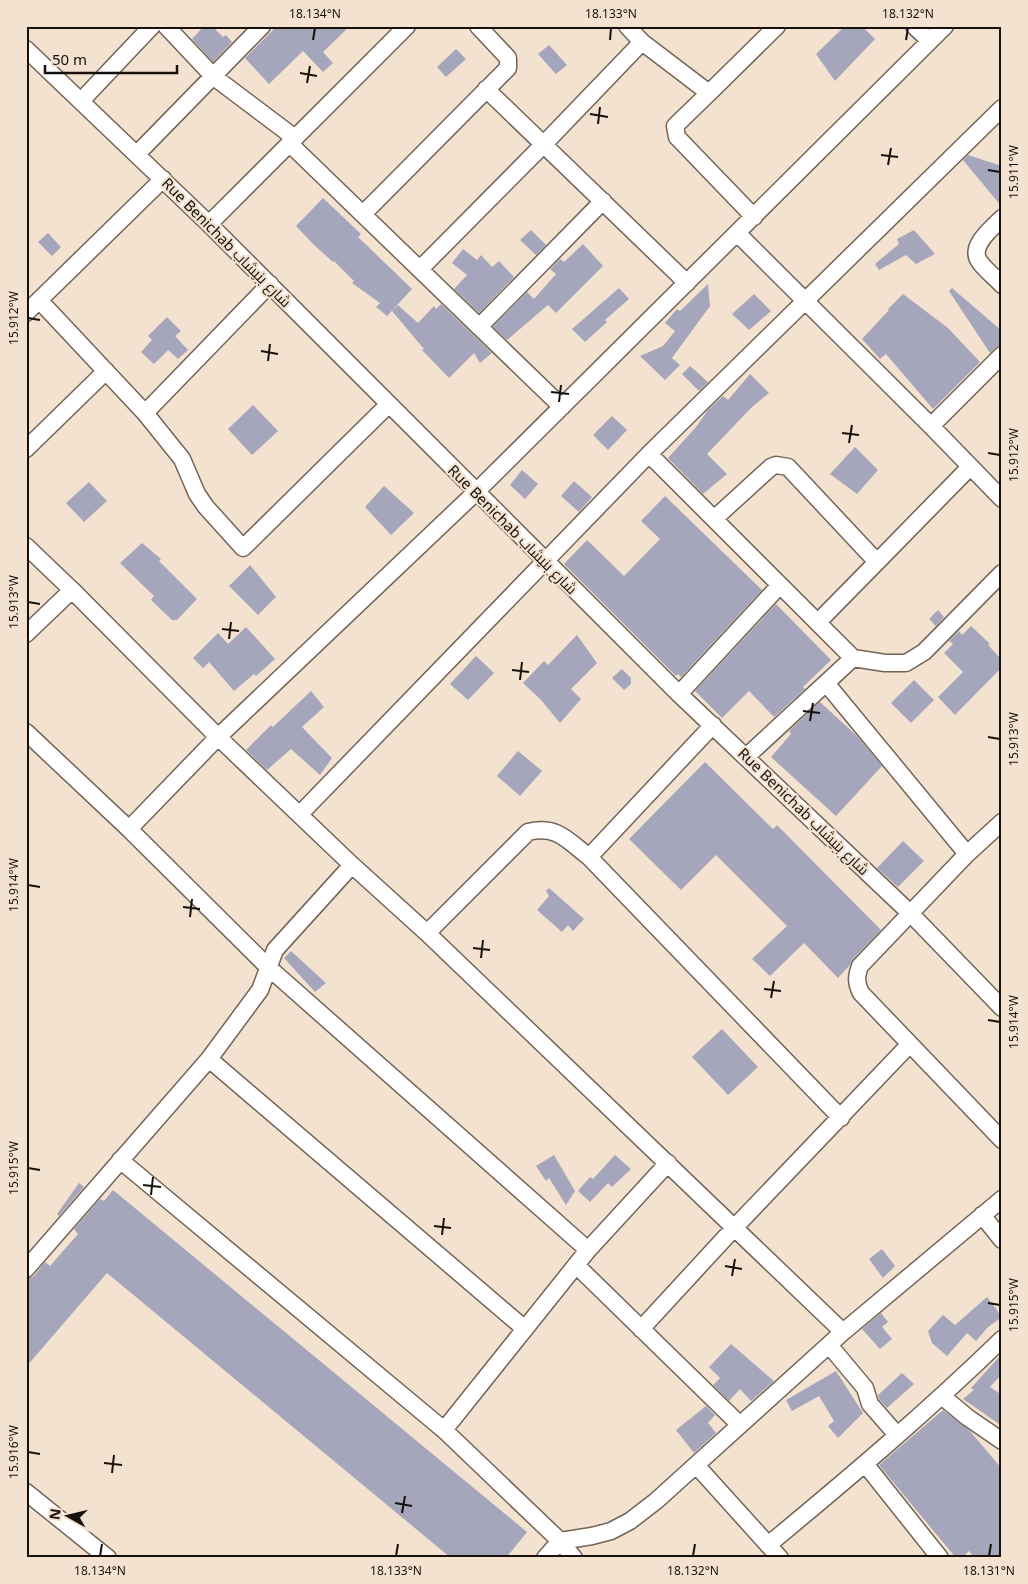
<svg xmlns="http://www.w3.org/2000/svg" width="1028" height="1584" viewBox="0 0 1028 1584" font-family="'Noto Sans',Cairo,sans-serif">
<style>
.building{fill:#a5a6bb}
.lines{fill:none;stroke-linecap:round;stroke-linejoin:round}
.minor-casing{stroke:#746456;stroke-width:19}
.minor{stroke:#fff;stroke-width:16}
.ticks{fill:none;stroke:#17110c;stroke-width:2}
.labels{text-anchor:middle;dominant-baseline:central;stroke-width:4.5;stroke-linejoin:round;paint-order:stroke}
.street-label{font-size:15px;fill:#17110c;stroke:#f4e2d1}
.neatline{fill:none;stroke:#17110c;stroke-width:2}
.ticks-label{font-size:12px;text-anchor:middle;fill:#17110c}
</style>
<rect width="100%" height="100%" fill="#f4e2d1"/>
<path class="building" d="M204 26H212L223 37 226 35 232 42 213 62 192 39Z
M277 26H350L323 52 333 63 323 72 303 51 269 84 245 58Z
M845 26H862L875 39 835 81 816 54Z
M549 45 567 65 556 74 538 54Z
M456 49 466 59 446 77 437 67Z
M968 155 1002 166V207L963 160Z
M323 198 361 234 358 237 412 289 387 316 376 307 380 303 352 283 354 281 334 261 333 262 313 244 296 226Z
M531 230 546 245 536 255 520 240Z
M914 230 935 254 916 264 906 255 879 270 875 264 899 244 897 239Z
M48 233 61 247 52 256 38 242Z
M583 244 603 266 556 313 548 305 507 340 493 327 527 292 534 299 556 274 550 269 560 259 564 262Z
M463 249 477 260 481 255 492 267 499 261 514 277 479 313 454 289 467 275 452 263Z
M708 284 710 306 672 358 680 365 665 380 640 356 663 346 675 331 665 323 677 309 680 311Z
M619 288 629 299 605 320 607 322 585 342 572 329Z
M952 288 1002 331 1001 345 995 348 990 353 949 291Z
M754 294 771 311 749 330 732 314Z
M903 294 948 328 980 362 933 409 886 354 880 359 862 339 889 310 888 309Z
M441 304 492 353 480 363 474 353 449 378 422 350 424 349 392 311 398 305 418 323 434 306 436 309Z
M167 317 181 331 175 336 188 350 178 359 168 350 154 364 141 352 152 340 148 336Z
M690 366 708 382 699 391 682 374Z
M750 374 769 393 752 407 707 454 727 474 703 494 668 458 696 427 708 410 723 396 728 400Z
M253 405 278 431 252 455 228 429Z
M612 416 627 430 608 450 593 435Z
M855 447 878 470 857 494 830 474Z
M522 470 538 484 525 499 510 485Z
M574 481 592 497 579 512 561 496Z
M89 482 107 501 84 522 66 503Z
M384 486 414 513 391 535 365 507Z
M665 496 762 590 681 677 678 674 676 676 564 564 587 540 624 576 660 539 641 521Z
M142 543 161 559 159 561 197 599 177 620H172L151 600 154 596 120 563Z
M250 565 276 597 258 615 229 586Z
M776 604 831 660 803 687 805 689 774 717 749 691 722 718 695 691Z
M938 610 944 617 936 626 929 619Z
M971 626 990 644 988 645 1002 660V667L955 715 938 697 963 672 944 653 953 644 949 641 959 631 962 635Z
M246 627 275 659 256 676 254 674 234 691 209 662 203 668 193 658 218 633 228 644Z
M577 635 597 663 571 689 581 699 560 723 541 700 523 683 544 661 548 665Z
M476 656 494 673 468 700 450 684Z
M622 669 631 678V684L624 690 612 678Z
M914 680 934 700 911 723 891 703Z
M311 691 324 707 302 727 332 758 320 775 291 749 267 770 246 750 271 725 273 727Z
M820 702 857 736 882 766 836 816 771 757 791 734 789 731Z
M518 751 542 771 520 796 497 776Z
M705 762 773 829 777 825 881 930 853 959 849 966 838 978 804 943 770 976 752 959 787 926 716 855 681 890 629 839Z
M903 841 924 861 898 887 877 868Z
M549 888 584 919 573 931 568 925 562 932 537 910 549 896 546 891Z
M291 951 326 983 315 992 284 958Z
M722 1029 758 1067 728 1095 692 1057Z
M554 1155 575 1191 566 1205 549 1178 546 1181 536 1166Z
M615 1155 631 1169 612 1187 608 1183 590 1202 578 1191 590 1177 593 1179Z
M79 1183 84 1187 59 1216 57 1214Z
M113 1190 527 1532 506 1558H451L107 1273 26 1367V1279L34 1276 45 1262 50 1266 78 1234 74 1229 100 1199 104 1201Z
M882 1249 895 1266 883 1278 869 1259Z
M987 1297 1002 1317 988 1327 976 1341 967 1333 947 1356 932 1343 928 1331 943 1315 955 1325Z
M881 1313 888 1322 882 1327 892 1339 880 1349 862 1329Z
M731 1344 774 1381 751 1401 740 1389 729 1401 713 1385 720 1378 709 1367Z
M1000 1356 1002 1374 990 1387 1002 1395V1426L963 1399 974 1390 971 1388Z
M836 1371 863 1413 838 1438 828 1426 834 1421 819 1396 792 1411 786 1400Z
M902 1373 914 1384 887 1408 879 1399 878 1395Z
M706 1406 715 1415 708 1423 716 1433 694 1453 676 1430Z
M943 1410 970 1431 1002 1469V1558H975L969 1551 962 1558H956L879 1465Z"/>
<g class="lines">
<g class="minor-casing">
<path id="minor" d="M166 26 214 77 295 138
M627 26 642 42 709 93 777 26
M914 26 930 41
M26 49 209 224 679 694 910 913 1002 1008
M486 89 687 283
M709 93 675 126 677 137 754 217
M81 101 152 26
M289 143 562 407
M137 154 262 26
M363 214 508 68V58L478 26
M1002 218C992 228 969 246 979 261 985 270 995 277 1002 285
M209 224 407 26
M737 233 931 426 1002 499
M420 269 544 144 642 42
M39 300 145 413 182 459 197 494 206 507 243 548 389 404
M26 313 163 179
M479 327 603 201
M145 413 270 284
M931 426 1002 355
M26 449 106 371
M649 454 853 658
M714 519 771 467 776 465 788 467 877 562 970 467
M26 546 72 590 218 737 352 865 427 933 843 1332
M818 622 877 562
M26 634 72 590
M826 683 967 854
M679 694 780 585
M26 732 129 829 268 967 588 1250
M746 757 853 658 885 663H906L924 652 1002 573
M300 814 649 454 1002 108
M1002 822 967 854 860 966C856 977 856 983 861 993L1002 1140
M129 829 218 737 476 492 945 26
M589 857 713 725
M427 933 528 832C557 825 567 840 589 857L841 1118
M209 1059 525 1329
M120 1160 444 1430 588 1250 668 1163
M982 1215 1002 1240
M576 1265 740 1425
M26 1269 209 1059 260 990 275 950 352 865
M641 1329 735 1227 909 1045
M829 1345 865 1388 870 1404 897 1435
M943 1397 967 1417 1002 1441
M444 1430 560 1541 574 1558
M696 1465 780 1558
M866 1465 940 1558
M26 1492 108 1558
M768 1545C849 1478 927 1412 1002 1339
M545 1558 560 1541 592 1536 611 1531 630 1521 656 1501 843 1332 1002 1199"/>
</g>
<use href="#minor" class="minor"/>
</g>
<path class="ticks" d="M313 40 315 28M610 40 611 28M906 40 908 28M300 73 317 76M307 83 310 66M590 114 608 117M598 124 600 107M881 155 898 157M888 165 891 148M988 170 1000 172M28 318 40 320M261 351 278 354M268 361 270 344M551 392 569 394M559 402 561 385M842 433 859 435M849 443 852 425M988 453 1000 455M28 602 40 604M222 629 239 631M229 639 231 622M512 670 529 672M520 680 522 662M803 711 820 713M810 721 813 703M988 737 1000 739M28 885 40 887M183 907 200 909M190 917 192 899M473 948 490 950M481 958 483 940M764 989 781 991M771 998 774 981M988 1020 1000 1022M28 1168 40 1170M143 1185 161 1187M151 1195 153 1177M434 1226 451 1228M442 1235 444 1218M725 1266 742 1269M732 1276 735 1259M988 1303 1000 1305M28 1452 40 1454M104 1463 122 1465M112 1473 114 1455M395 1503 412 1506M402 1513 405 1496M100 1556 102 1544M396 1556 398 1544M693 1556 695 1544M989 1556 991 1544"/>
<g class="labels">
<g class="street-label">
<text transform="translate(227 242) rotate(45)">Rue Benichab شارع بنيشاب</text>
<text transform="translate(513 529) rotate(45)">Rue Benichab شارع بنيشاب</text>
<text transform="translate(804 811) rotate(44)">Rue Benichab شارع بنيشاب</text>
</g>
</g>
<rect width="1028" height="1584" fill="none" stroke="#f4e2d1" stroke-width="55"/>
<g transform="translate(68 1516) rotate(278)" stroke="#f4e2d1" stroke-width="4" paint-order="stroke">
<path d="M0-4L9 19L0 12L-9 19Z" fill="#17110c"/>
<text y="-8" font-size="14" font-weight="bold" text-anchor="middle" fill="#17110c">N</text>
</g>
<path d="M45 65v8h132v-8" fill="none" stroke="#17110c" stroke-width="2.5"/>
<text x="52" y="65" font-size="15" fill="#17110c" stroke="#f4e2d1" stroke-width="4" paint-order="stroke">50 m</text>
<rect x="28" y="28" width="972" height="1528" class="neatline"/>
<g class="ticks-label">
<text x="315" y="18">18.134°N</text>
<text x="611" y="18">18.133°N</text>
<text x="908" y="18">18.132°N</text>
<text transform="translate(1014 172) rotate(-90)" y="4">15.911°W</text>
<text transform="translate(14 318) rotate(-90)" y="4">15.912°W</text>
<text transform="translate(1014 455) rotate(-90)" y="4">15.912°W</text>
<text transform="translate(14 602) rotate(-90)" y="4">15.913°W</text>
<text transform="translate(1014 739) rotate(-90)" y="4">15.913°W</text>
<text transform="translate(14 885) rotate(-90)" y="4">15.914°W</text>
<text transform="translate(1014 1022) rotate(-90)" y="4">15.914°W</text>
<text transform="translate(14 1168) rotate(-90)" y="4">15.915°W</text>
<text transform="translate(1014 1305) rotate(-90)" y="4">15.915°W</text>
<text transform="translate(14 1452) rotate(-90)" y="4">15.916°W</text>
<text x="100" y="1575">18.134°N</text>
<text x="396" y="1575">18.133°N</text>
<text x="693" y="1575">18.132°N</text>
<text x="989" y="1575">18.131°N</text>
</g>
</svg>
